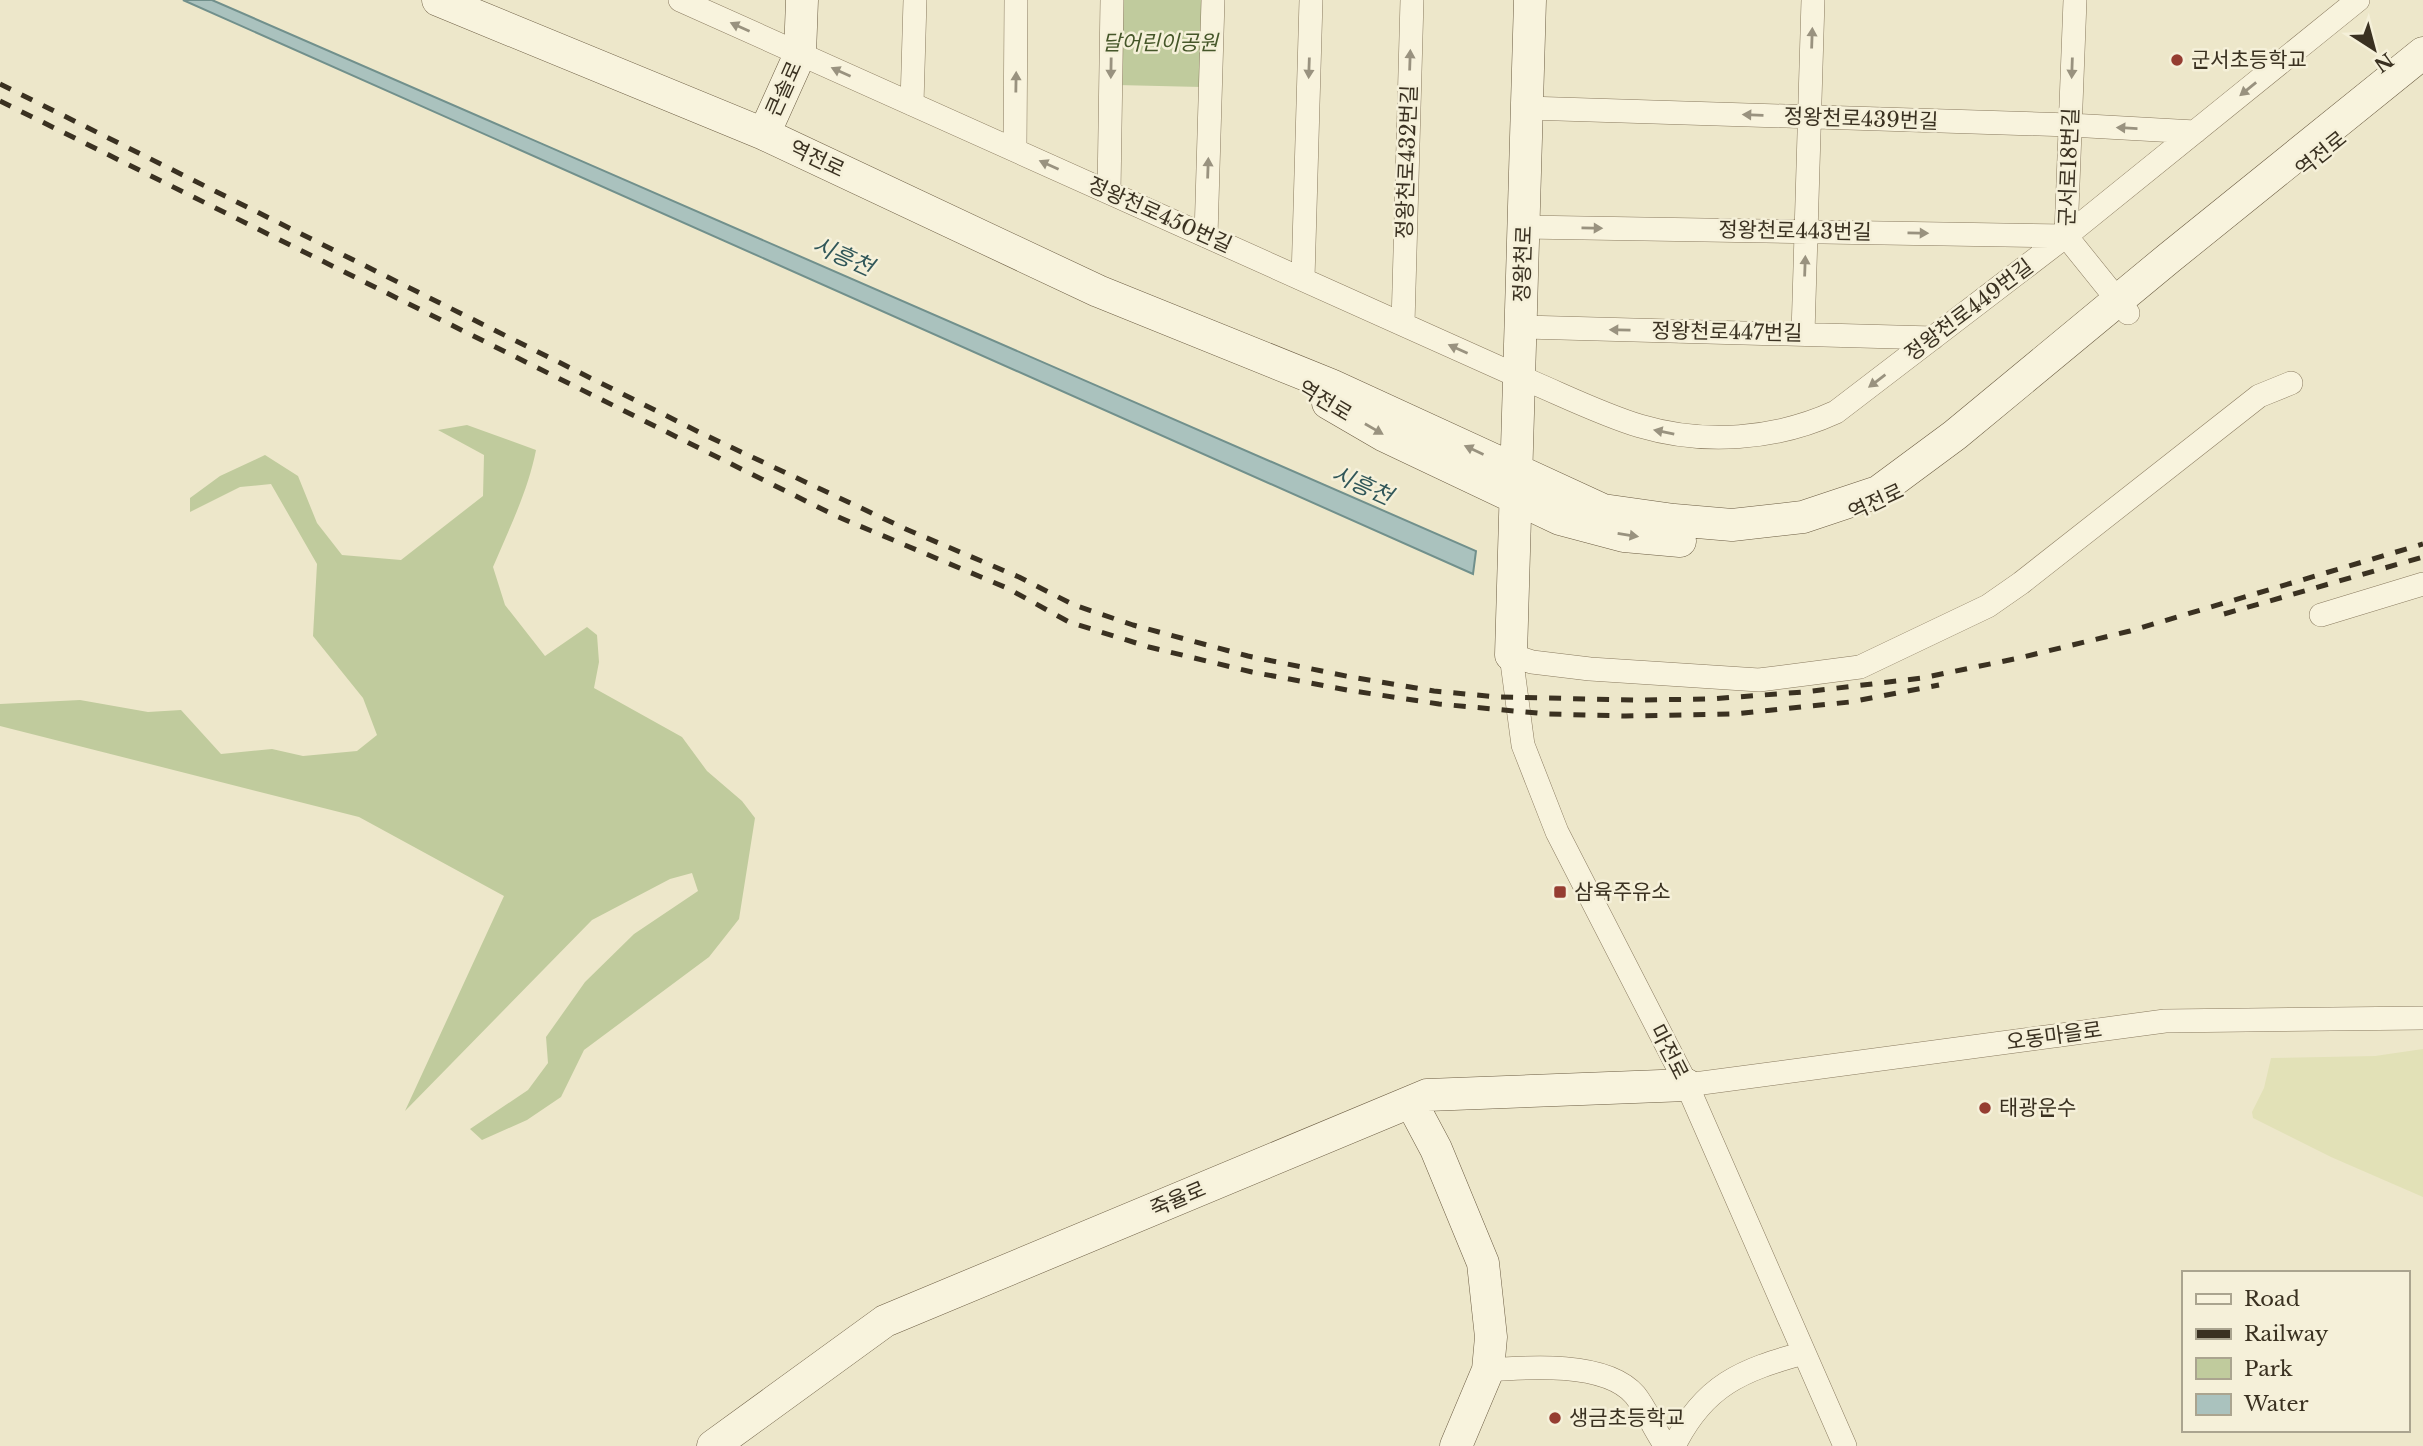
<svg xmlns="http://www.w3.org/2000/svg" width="2423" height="1446" viewBox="0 0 2423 1446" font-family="'Libre Baskerville','Noto Sans KR',serif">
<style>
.farmland{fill:#e2e1b7}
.green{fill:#c0cb9d}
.water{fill:#aac2be;stroke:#71908c;stroke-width:2}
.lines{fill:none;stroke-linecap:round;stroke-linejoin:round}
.street-casing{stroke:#897a5f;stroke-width:24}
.secondary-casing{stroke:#6b5c42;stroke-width:33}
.street{stroke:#f8f3dd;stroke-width:23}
.secondary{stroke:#f8f3dd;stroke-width:32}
.rail{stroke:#3a3121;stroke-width:5;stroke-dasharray:12 12;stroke-linecap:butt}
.oneway{fill:#99927f}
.poi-dot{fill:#953d31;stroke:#f5f0d9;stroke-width:2.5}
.labels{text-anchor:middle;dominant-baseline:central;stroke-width:5;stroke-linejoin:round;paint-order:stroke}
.park-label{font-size:21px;font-style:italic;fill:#455629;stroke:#f5f0d9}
.poi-label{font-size:21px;fill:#3a3121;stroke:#f5f0d9;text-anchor:start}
.street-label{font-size:21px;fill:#3a3121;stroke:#f5f0d9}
.water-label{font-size:23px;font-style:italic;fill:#315759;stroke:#f5f0d9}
</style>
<rect width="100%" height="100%" fill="#ede7ca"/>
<path class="farmland" d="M2423 1049V1197L2331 1157 2253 1118 2252 1112 2264 1088 2271 1058 2375 1056Z"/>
<path class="green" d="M1120 0H1204L1201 87 1117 85Z
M467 425 536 450C528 491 509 529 493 567L505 605 545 656 587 627 597 635 599 662 594 688 682 737 707 771 742 801 755 818 739 919 709 957 584 1050 561 1097 527 1120 482 1140 470 1129 528 1090 548 1063 546 1037 585 982 634 934 698 891 692 873 670 879 592 920 405 1111 504 896 359 817 0 726V704L80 700 148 712 181 710 221 754 272 749 303 756 357 751 377 735 363 698 313 636 317 564 271 484 240 487 190 512V498L220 476 265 455 298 476 317 523 342 555 401 560 483 496 484 455 438 430Z"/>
<path class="water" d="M183 0H212L1476 551 1473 574Z"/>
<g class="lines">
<g class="street-casing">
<path id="street" d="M680 0 1520 377C1559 393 1600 414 1640 426 1704 445 1775 440 1836 412L2066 236 2358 0
M2075 0 2066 236 2128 313
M912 104 915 0
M1527 108 2070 125 2195 132
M1015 150 1016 0
M1109 192 1112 0
M1524 227 2066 236
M1206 236 1213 0
M1303 279 1311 0
M1403 324 1412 0
M1521 327 1933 338
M1803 334 1813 0
M2321 615 2423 584
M1687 1085 2165 1021 2423 1018
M1488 1370C1527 1367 1606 1361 1635 1395 1647 1410 1654 1430 1666 1446
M1674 1446C1704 1385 1742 1370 1804 1353
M1845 1446 1687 1085 1557 832 1523 745 1511 655 1532 662 1590 669 1759 680 1860 667 1988 606 2021 583 2259 396 2291 383"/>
</g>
<g class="secondary-casing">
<path id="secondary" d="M438 0 764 134 1098 291 1331 385 1603 510 1674 520 1732 525 1803 517 1878 492 1955 435 2169 258 2423 53
M764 134 800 54 802 0
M1328 403 1383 435 1560 519 1624 536 1680 541
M1511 655 1530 0
M1411 1102 1436 1149 1483 1263 1491 1337 1488 1370 1456 1446
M713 1446 885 1321 1427 1095 1687 1085"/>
</g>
<use href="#street" class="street"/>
<use href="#secondary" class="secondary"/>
<path class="rail" d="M0 84 705 435 908 530 1019 577 1074 605 1133 625 1248 656 1351 677 1434 691 1498 697 1636 700 1709 699 1804 692 1922 678 2019 658 2130 631 2423 544
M0 101 836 516 1007 588 1069 622 1149 647 1252 672 1347 690 1439 704 1547 714 1626 716 1734 714 1850 702 1939 685
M2224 614 2423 557"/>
</g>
<defs><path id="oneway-solid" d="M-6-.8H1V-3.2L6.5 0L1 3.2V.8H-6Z" transform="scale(1.75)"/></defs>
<g class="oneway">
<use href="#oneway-solid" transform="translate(740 27) rotate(-156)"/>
<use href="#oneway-solid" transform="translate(1812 38) rotate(-88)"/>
<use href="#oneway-solid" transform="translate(1410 60) rotate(-88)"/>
<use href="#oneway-solid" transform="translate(1111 68) rotate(91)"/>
<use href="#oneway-solid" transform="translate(1309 68) rotate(92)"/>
<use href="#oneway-solid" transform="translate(2072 68) rotate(92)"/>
<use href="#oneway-solid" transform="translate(841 72) rotate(-156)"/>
<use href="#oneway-solid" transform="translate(1016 82) rotate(-89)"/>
<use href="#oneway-solid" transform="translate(2248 89) rotate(141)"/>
<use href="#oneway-solid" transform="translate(1753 115) rotate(-178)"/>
<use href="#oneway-solid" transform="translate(2127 128) rotate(-177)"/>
<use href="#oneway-solid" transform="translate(1049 165) rotate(-156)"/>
<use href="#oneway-solid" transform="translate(1208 168) rotate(-88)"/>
<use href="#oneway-solid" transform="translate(1592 228) rotate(1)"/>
<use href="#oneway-solid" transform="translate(1918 233) rotate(1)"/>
<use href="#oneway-solid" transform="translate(1805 266) rotate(-88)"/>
<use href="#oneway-solid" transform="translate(1620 330) rotate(-179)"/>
<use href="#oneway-solid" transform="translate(1458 349) rotate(-156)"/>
<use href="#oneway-solid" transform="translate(1877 381) rotate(143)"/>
<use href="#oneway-solid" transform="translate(1374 429) rotate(30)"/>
<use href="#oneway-solid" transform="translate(1664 432) rotate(-168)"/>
<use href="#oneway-solid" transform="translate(1474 450) rotate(-155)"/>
<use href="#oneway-solid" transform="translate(1628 535) rotate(9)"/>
</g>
<g class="poi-dot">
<circle cx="2177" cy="60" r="7"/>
<rect x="1553" y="885" width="14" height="14" rx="3.5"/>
<circle cx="1985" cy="1108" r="7"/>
<circle cx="1555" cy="1418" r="7"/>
</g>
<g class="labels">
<g class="park-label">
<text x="1160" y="43">달어린이공원</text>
</g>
<g class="poi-label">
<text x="2191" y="60">군서초등학교</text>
<text x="1574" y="892">삼육주유소</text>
<text x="1999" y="1108">태광운수</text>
<text x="1569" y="1418">생금초등학교</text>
</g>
<g class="street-label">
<text transform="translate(784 89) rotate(-66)">큰솔로</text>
<text transform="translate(1861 119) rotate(2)">정왕천로439번길</text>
<text transform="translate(2321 154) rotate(-39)">역전로</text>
<text transform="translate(817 159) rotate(25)">역전로</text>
<text transform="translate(1407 162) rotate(-88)">정왕천로432번길</text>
<text transform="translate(2069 167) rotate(-88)">군서로18번길</text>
<text transform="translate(1160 215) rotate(24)">정왕천로450번길</text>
<text transform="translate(1795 231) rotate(1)">정왕천로443번길</text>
<text transform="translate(1523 264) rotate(-88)">정왕천로</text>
<text transform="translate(1969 310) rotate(-37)">정왕천로449번길</text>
<text transform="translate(1727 332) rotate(1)">정왕천로447번길</text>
<text transform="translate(1325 401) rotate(31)">역전로</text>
<text transform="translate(1876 502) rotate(-25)">역전로</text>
<text transform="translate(2054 1036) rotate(-8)">오동마을로</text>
<text transform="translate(1669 1052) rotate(63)">마전로</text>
<text transform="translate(1178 1199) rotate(-23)">죽율로</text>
</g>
<g class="water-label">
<text transform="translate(843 256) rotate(24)">시흥천</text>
<text transform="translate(1362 485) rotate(24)">시흥천</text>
</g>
</g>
<rect x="2182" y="1271" width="228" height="161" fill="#f5f0d9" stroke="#aaa48f" stroke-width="2"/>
<rect x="2196" y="1294" width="35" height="10" fill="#f8f3dd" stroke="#aaa48f" stroke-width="2"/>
<text x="2244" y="1306" font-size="21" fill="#3a3121">Road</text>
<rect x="2196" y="1329" width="35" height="10" fill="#3a3121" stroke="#aaa48f" stroke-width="2"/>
<text x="2244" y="1341" font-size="21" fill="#3a3121">Railway</text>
<rect x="2196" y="1358" width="35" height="21" fill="#c0cb9d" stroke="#aaa48f" stroke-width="2"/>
<text x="2244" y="1376" font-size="21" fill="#3a3121">Park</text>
<rect x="2196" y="1394" width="35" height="21" fill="#aac2be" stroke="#aaa48f" stroke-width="2"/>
<text x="2244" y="1411" font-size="21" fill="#3a3121">Water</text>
<g transform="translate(2374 49) rotate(144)" stroke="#f5f0d9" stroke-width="5" paint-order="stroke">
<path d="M0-5L12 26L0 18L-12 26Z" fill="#3a3121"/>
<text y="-10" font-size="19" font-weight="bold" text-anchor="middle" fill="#3a3121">N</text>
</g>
</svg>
